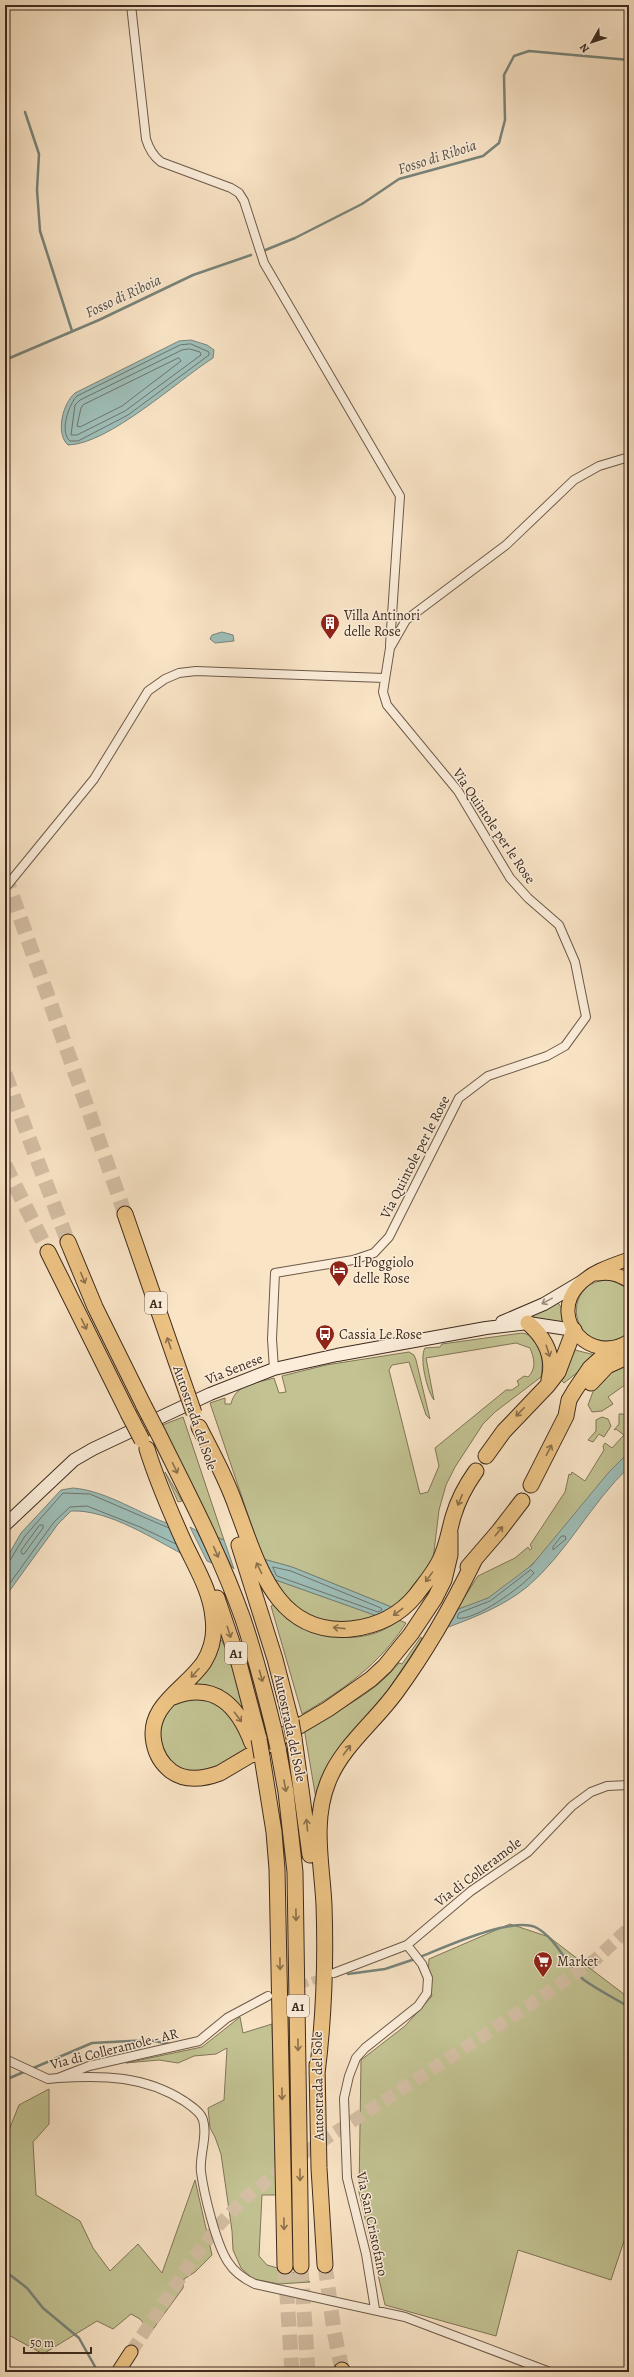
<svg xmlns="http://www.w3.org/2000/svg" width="634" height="2377" viewBox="0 0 634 2377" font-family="Alegreya,serif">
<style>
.green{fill:#c2c292;stroke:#807658}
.water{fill:#9ebeb8;stroke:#78837a}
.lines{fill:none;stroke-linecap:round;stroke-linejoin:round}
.shore{stroke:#6e746b;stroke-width:1}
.stream{stroke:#78837a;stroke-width:2.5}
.street-tunnel{stroke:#d4bfa4;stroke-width:8;stroke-dasharray:8 4;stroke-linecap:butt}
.primary-tunnel{stroke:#d4bfa4;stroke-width:13;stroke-dasharray:13 6;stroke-linecap:butt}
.highway-tunnel{stroke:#d4bfa4;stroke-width:15;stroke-dasharray:15 8;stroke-linecap:butt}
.street-casing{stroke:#6d5948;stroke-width:10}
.secondary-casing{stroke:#3e2b1e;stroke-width:14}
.primary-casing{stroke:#3e2b1e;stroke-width:15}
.highway-casing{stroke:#3e2b1e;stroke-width:17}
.street{stroke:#fbedda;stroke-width:8}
.secondary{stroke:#fbedda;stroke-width:12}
.primary{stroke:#ecc283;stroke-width:13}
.highway{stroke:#ecc283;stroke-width:15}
.highway-bridge-casing{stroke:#3e2b1e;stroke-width:17;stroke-linecap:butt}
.highway-bridge{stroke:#ecc283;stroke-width:15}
.oneway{stroke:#8c6f4b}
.oneway2{stroke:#9c8c7c}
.labels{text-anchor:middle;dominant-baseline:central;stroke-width:3;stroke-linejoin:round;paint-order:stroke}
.shield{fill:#fbedda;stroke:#776556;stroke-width:1}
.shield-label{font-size:13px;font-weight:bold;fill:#3e2b1e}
.poi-label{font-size:14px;fill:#3e2b1e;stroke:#fbedda;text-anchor:start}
.street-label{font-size:14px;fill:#3e2b1e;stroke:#fbedda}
.water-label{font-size:15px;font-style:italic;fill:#565044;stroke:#fbedda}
</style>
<rect width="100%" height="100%" fill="#f9e4c6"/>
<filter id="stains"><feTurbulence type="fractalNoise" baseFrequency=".005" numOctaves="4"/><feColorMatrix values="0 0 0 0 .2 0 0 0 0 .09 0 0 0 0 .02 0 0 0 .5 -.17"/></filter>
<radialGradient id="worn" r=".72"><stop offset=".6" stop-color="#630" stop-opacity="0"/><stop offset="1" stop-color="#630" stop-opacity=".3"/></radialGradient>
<path class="green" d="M611 1280 629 1289V1333C623 1338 617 1341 610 1341 566 1344 564 1278 611 1280Z
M558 1303 561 1307 563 1324 505 1322Z
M522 1333C542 1336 544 1361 541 1377L495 1412 483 1424 455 1467 446 1485 439 1510 433 1560 412 1593 394 1608 292 1567 263 1559 210 1403 225 1398V1404H231C235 1384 257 1383 274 1378L279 1393 286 1392 282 1376 326 1365 409 1352 414 1355 416 1360 430 1419 426 1415 409 1362 392 1365 389 1370 420 1494 428 1492 439 1466 435 1448 506 1390H512L519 1385 517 1381 524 1376 528 1377C537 1368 534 1358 530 1348L516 1343 426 1358 434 1400C427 1391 419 1358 425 1348L440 1347 442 1344Z
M575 1350 595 1355 583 1368 564 1383 561 1380Z
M629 1362V1382L608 1397 613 1404 602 1411 592 1412 588 1405 594 1389 602 1379 604 1381 608 1375 618 1367Z
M619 1414H623L629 1420V1452C582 1499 548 1564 488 1598 478 1603 466 1606 456 1610L478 1576 515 1558 528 1547 530 1550 532 1548 530 1545 565 1492 569 1474 571 1475 572 1472 585 1481 604 1450 603 1446 605 1443 612 1448 624 1435 616 1429 614 1430 619 1424Z
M183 1417 224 1540 216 1537 160 1426Z
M602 1417 608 1419 611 1426 604 1437 599 1434 593 1442 588 1440 596 1431V1420Z
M165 1472 182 1501 178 1502Z
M273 1579 380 1617 345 1625 312 1618 287 1602Z
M273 1605C306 1637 360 1651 399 1620L406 1623C380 1664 343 1690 302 1714L271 1606Z
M421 1637 422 1639 316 1799 304 1728C338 1711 374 1694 399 1663L402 1664Z
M222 1640 233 1669 244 1713 194 1685 210 1667 220 1641Z
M197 1695 227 1708 250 1747C237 1755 206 1776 191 1773 178 1771 169 1759 161 1751L159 1721 172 1704Z
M510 1924 549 1937 629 1998V2226L611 2280 518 2250 496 2336 385 2305 359 2192 361 2060 405 2026 432 1996 428 1978 429 1959Z
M240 2017 243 2033 272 2024 276 2195H262L259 2256 267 2265 295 2273 310 2282 279 2284 253 2279 241 2268 233 2250 232 2231 221 2154 215 2137 210 2128 208 2108 224 2100 227 2048 216 2054 194 2056 178 2063 159 2060 126 2063 202 2047Z
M49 2089V2124L33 2142 36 2195 80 2221 93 2248 110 2271 138 2244 162 2273 195 2180 212 2255 195 2272 184 2279 183 2288 151 2332 140 2319 131 2314 113 2329 97 2321 43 2354 5 2333V2140L19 2105Z"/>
<path class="water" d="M191 340 207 345 214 350 213 358C177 381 109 444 68 445 55 433 63 403 75 393L179 341Z
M222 632 233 635 234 641 215 643 210 639 212 635Z
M629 1452V1467C591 1503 567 1553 527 1587 502 1607 473 1618 443 1629L456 1610 488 1598 532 1565 609 1472Z
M73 1488C108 1491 139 1514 172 1525L188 1557C155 1540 108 1509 71 1511L58 1524 5 1597V1561L21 1533 61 1490Z
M190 1527 197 1531 212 1563 207 1561Z
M216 1537 224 1540 234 1569 232 1567Z
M263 1559 292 1567 394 1608 380 1617 273 1579Z"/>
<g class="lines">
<path class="shore" d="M191 344 209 352V355L128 415 78 441H70C59 432 69 404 77 396L180 345Z
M190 349 200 352 201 355 125 411 77 435H71L75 405 80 400 182 350Z
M179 358 181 361 122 406 80 427 77 426 81 408 83 405Z
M40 1525H43V1528L24 1554H22L21 1551Z
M562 1536H565L566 1539 553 1550V1547Z
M5 1562 10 1560 25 1536 63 1493 90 1494 169 1528
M273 1567 291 1571 381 1608 382 1610 378 1612 277 1576Z
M531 1570 534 1573C523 1586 474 1622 457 1618L459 1613 490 1601Z
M5 1590 54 1522 70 1507 87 1506 140 1527 176 1544"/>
<path class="stream" d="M25 112 39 154 37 190 40 231 72 331
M263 251 295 238 362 204 399 179 483 156 499 143 505 120 504 75 514 56 529 51 629 60
M5 360 99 320 193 275 251 255
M420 1957C443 1948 514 1915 537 1928 558 1940 566 1966 584 1980 598 1990 614 1998 629 2007
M348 1974 385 1969 415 1959
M31 2069 92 2043 149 2040 170 2044
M5 2080 26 2071
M5 2271 27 2288 43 2308 79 2338 98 2372"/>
<path class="street-tunnel" d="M278 1993 326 1976"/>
<path class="primary-tunnel" d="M131 2352 193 2259 218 2226 245 2198 307 2151 530 2005 596 1959 629 1928"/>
<path class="highway-tunnel" d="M5 875 125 1214
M5 1074 68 1242
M5 1165 48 1252
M325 2265 334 2331 342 2370
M285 2266 292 2372
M301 2266 308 2372"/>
<g class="street-casing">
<path id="street" d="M131 5 146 139C149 149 153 156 161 162L231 188 239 193 244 201 264 263 400 496 390 645
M5 888 94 779 148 691 165 679 179 673 196 671 384 678
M274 1369 272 1339 275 1273 353 1260 374 1253 389 1237 459 1098 488 1076 547 1056 565 1046 586 1017 575 962 559 925 528 898 510 878 458 791 387 705 383 692 390 648 406 620 506 545 574 480 599 466 629 457
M334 1973 407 1945 471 1891 528 1852 572 1806 591 1792 607 1786 629 1785
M5 2059 48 2079 58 2078 89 2066 199 2041 227 2018 268 1996
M58 2078C104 2075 145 2076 184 2101 191 2106 201 2112 203 2120 208 2136 199 2156 201 2172 204 2194 216 2244 228 2262 235 2273 244 2279 255 2284L405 2317 550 2372
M375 2309 366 2254 347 2178 344 2098 349 2076 356 2058 365 2048 418 2006 427 1993 428 1978 422 1964 407 1945"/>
</g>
<g class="secondary-casing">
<path id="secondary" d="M502 1322 544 1304 581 1282
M5 1525 74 1460 93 1449 210 1394 274 1369 337 1355 486 1328 528 1323 574 1330"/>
</g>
<g class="primary-casing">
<path id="primary" d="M629 1259C612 1265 590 1272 578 1286 548 1319 591 1366 629 1341
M597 1274C610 1272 618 1274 629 1281
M118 2372 131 2352"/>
</g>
<g class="highway-casing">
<path id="highway" d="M125 1214 187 1393
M68 1242 95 1307 144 1406
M48 1252 128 1413
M528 1323C545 1338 555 1357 549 1380
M591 1383 607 1366 629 1356
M199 1427C213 1454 227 1480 237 1509 258 1564 276 1636 351 1629 378 1626 399 1616 416 1595 424 1584 434 1573 440 1560 447 1546 449 1531 453 1517 458 1500 466 1485 476 1471
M158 1433C188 1494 220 1554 243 1619 255 1655 265 1693 274 1730
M147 1449C157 1481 170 1511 184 1542 195 1566 211 1591 213 1618 215 1633 212 1649 204 1662 186 1689 146 1705 154 1743 156 1754 162 1764 171 1771 186 1782 204 1779 220 1773L328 1709 371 1679 385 1666 411 1634 435 1598 444 1580 450 1555V1533
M486 1456 504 1431 548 1385 558 1372 574 1330
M531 1485 566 1416 569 1400 575 1390 590 1368 611 1349
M239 1545 275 1659 291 1721
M468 1567 499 1531 522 1501
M217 1598 239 1663 259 1739
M173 1697C215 1681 238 1706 252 1743
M294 1738 310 1855
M278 1748 286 1792 295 1872 301 2266
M262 1757 274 1832 277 1869 285 2266
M317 2065 319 2168 325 2265
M317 2074C324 2017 326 1962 324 1905 322 1864 312 1822 328 1782 342 1746 375 1722 397 1691 427 1650 452 1606 474 1561
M342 2370 343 2372"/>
</g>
<use href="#street" class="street"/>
<use href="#secondary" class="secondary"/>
<use href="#primary" class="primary"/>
<use href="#highway" class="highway"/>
<g class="highway-bridge-casing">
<path id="highway-bridge" d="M187 1393 194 1413
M144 1406 158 1433
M128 1413 142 1440
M291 1721 294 1738
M274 1730 278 1748
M259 1739 262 1757"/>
</g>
<use href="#highway-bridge" class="highway-bridge"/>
</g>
<defs><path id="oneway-shaft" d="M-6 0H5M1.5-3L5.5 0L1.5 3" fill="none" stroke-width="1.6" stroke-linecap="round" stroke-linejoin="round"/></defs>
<g class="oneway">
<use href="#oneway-shaft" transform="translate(83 1278) rotate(68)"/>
<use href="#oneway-shaft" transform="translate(84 1324) rotate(64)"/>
<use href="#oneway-shaft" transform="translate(169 1343) rotate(-109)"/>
<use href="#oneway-shaft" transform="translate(548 1351) rotate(72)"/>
<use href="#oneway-shaft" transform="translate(520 1412) rotate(134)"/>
<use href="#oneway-shaft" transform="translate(549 1450) rotate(-63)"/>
<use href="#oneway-shaft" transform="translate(175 1468) rotate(64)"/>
<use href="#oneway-shaft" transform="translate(460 1500) rotate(113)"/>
<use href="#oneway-shaft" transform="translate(499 1531) rotate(-51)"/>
<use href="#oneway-shaft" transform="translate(216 1552) rotate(66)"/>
<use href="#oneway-shaft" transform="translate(259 1568) rotate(-116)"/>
<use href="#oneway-shaft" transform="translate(429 1577) rotate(126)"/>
<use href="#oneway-shaft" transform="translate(398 1612) rotate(143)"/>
<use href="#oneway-shaft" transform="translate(339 1628) rotate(-174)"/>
<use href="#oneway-shaft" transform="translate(229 1632) rotate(72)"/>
<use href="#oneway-shaft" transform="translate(195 1673) rotate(132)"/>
<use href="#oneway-shaft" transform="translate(261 1676) rotate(74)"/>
<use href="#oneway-shaft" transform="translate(238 1717) rotate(53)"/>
<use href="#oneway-shaft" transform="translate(347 1750) rotate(-53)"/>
<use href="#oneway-shaft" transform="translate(285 1786) rotate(80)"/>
<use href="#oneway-shaft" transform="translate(307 1825) rotate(-96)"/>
<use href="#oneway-shaft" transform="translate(296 1915) rotate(89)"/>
<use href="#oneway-shaft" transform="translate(280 1964) rotate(89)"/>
<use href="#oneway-shaft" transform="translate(298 2045) rotate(89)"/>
<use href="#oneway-shaft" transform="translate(282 2094) rotate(89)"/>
<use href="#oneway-shaft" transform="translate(300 2175) rotate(89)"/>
<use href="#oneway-shaft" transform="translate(284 2224) rotate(89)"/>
</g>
<use class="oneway2" href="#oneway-shaft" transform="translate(547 1301) rotate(151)"/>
<defs>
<g id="building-pin" transform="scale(1)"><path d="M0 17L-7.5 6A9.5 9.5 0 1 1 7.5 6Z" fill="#8f2418" stroke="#fbedda"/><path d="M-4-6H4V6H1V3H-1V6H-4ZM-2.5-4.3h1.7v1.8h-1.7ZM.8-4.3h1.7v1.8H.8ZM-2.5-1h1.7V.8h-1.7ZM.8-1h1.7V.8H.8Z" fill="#fff"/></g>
<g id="hotel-pin" transform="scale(1)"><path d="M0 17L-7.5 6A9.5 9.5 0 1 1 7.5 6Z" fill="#8f2418" stroke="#fbedda"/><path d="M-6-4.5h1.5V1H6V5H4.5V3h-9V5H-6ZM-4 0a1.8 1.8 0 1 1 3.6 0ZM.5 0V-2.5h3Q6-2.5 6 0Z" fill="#fff"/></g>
<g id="bus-pin" transform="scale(1)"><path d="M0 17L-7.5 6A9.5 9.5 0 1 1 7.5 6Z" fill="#8f2418" stroke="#fbedda"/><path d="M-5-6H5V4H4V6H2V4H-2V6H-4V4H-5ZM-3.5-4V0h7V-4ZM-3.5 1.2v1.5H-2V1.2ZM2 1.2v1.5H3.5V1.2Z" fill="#fff"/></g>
<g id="supermarket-pin" transform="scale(1)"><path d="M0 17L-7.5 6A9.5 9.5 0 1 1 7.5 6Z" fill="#8f2418" stroke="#fbedda"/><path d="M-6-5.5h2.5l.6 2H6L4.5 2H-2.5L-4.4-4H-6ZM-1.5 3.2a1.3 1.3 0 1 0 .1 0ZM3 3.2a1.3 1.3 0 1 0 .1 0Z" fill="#fff"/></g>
</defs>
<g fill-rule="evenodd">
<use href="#building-pin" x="330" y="623"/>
<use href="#hotel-pin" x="339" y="1270"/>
<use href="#bus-pin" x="325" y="1334"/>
<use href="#supermarket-pin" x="543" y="1961"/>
</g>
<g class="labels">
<g class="shield">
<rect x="145" y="1292" width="22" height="22" rx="3"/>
<rect x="225" y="1642" width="22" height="22" rx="3"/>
<rect x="287" y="1995" width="22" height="22" rx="3"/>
</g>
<g class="shield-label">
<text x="156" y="1303">A1</text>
<text x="236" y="1653">A1</text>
<text x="298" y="2006">A1</text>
</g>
<g class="poi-label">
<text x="344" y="615">Villa Antinori<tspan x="344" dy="16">delle Rose</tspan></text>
<text x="353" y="1262">Il Poggiolo<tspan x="353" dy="16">delle Rose</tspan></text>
<text x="339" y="1334">Cassia Le Rose</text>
<text x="557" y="1961">Market</text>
</g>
<g class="street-label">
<text transform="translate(494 826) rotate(56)">Via Quintole per le Rose</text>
<text transform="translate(415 1157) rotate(-63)">Via Quintole per le Rose</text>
<text transform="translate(234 1369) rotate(-22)">Via Senese</text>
<text transform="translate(195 1418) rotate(71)">Autostrada del Sole</text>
<text transform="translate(290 1728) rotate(78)">Autostrada del Sole</text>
<text transform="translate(478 1872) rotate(-37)">Via di Colleramole</text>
<text transform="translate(114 2049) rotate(-14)">Via di Colleramole - AR</text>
<text transform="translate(318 2086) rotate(-91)">Autostrada del Sole</text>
<text transform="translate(372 2224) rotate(78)">Via San Cristofano</text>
</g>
<g class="water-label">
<text transform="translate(437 157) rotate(-18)">Fosso di Riboia</text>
<text transform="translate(123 296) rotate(-25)">Fosso di Riboia</text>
</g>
</g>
<rect width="634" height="2377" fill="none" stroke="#f9e4c6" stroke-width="20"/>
<rect x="6" y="6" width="622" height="2365" fill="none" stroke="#3e2b1e" stroke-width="2"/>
<rect x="10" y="10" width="614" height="2357" fill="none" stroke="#3e2b1e"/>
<g transform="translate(592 42) rotate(231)" stroke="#fbedda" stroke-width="3" paint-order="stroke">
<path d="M0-3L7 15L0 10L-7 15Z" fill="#3e2b1e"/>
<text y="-6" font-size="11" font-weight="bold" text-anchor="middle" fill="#3e2b1e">N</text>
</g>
<path d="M24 2347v6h67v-6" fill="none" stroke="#3e2b1e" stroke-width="2"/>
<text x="30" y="2347" font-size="12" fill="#3e2b1e" stroke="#fbedda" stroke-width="3" paint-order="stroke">50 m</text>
<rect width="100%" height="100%" filter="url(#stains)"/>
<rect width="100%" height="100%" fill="url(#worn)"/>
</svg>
